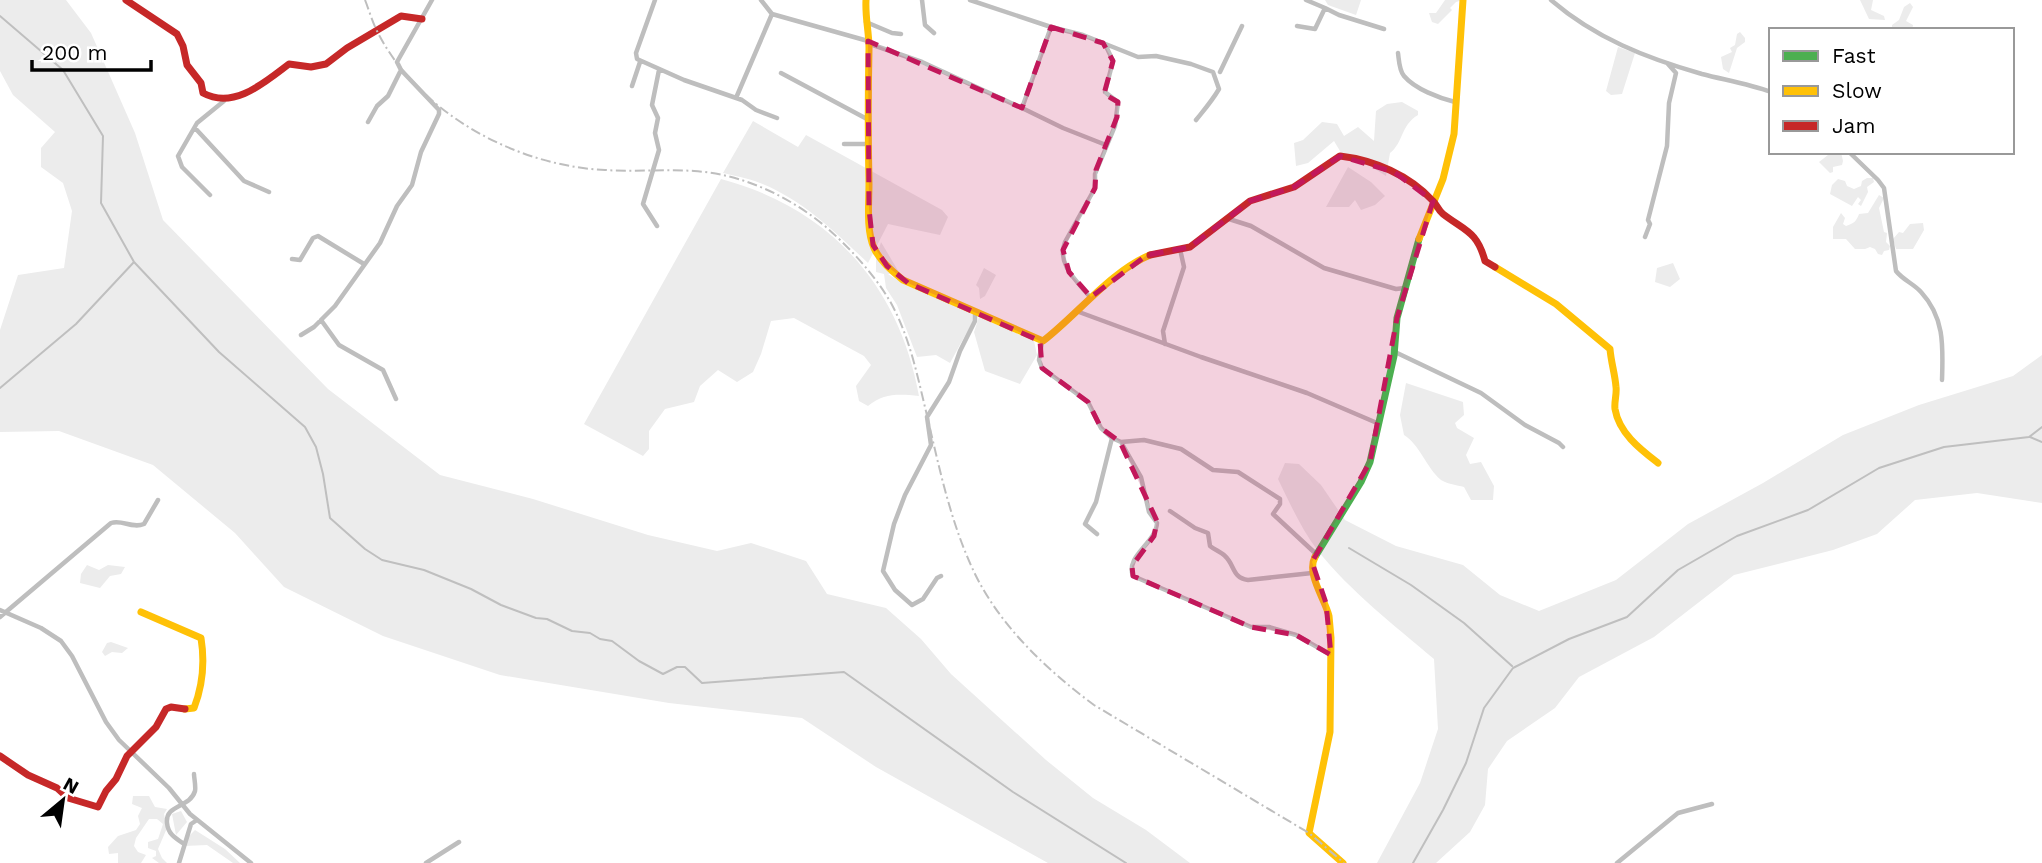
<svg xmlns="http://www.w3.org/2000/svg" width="2042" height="863" viewBox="0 0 2042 863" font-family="'Work Sans',sans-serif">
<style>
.green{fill:#ececec}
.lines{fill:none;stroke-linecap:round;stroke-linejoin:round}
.stream{stroke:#bfbfbf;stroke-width:2}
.street{stroke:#bebebe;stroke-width:4.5}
.fast{stroke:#4caf50;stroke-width:7}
.slow{stroke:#ffc107;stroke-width:7}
.jam{stroke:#c62828;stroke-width:7}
.rail{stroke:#bebebe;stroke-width:2;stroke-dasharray:10 3.5 2 3.5;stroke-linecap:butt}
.marked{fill:#c2185b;fill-opacity:0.2;stroke:#c2185b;stroke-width:5;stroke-dasharray:14 9;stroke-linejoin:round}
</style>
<rect width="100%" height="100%" fill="#fff"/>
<path class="green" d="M0 0H66L91 33 135 133 163 220 328 389 440 475 533 499 648 535 717 551 751 543 806 561 827 594 886 608 921 639 951 674 1046 760 1093 798 1146 830 1190 863H1048L876 767 802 718 669 703 500 675 383 636 284 587 235 533 153 465 59 431 0 432V330L18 275 64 268 72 211 63 183 41 167V148L55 132 13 95 0 71Z
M1325 0H1361L1356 15 1328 5Z
M1445 0H1463L1456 2 1450 8 1452 10 1438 24 1432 22 1429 13H1436Z
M1860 0H1873L1871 10 1884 16 1885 20 1869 19Z
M1910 3 1913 7 1906 21 1913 25 1912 30 1892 28V25L1899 20 1904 7Z
M1740 32 1745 38V42L1737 48 1729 73 1723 69 1721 57 1732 52 1730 48 1735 45 1737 34Z
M1618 47 1635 53 1622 94 1611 95 1606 91Z
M1402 102 1418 111V115C1400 126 1404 142 1390 153L1386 176 1359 159 1343 156 1334 141 1308 163 1296 166 1294 143 1303 140 1322 122 1337 124 1344 136 1358 127 1374 141 1376 111 1387 104Z
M753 121 798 147 806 135 942 210 948 217 940 235 888 224 868 263C835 232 803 200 760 183 748 178 735 176 723 173Z
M1828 152H1841L1843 161 1842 165 1833 167V172L1830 173 1819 162 1828 155Z
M1348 167 1371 182 1385 196 1375 205 1361 210 1355 200 1349 207H1326Z
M1867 178H1873L1874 182 1867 187 1868 192 1861 206 1858 204 1861 200 1858 197 1852 206 1830 194 1832 185 1838 179 1845 181 1847 186 1854 189 1861 186 1862 181Z
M721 179C830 208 899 285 919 396 898 394 884 393 868 406L859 401 856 386 871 365 864 356 794 318 771 321 761 354 753 372 737 382 718 370 700 386 694 402 665 409 649 431V449L643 456 584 424Z
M1879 195 1884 198 1879 208 1884 232 1887 233 1886 242 1890 246 1889 250 1884 251 1882 255 1878 254 1875 249 1870 247 1865 249H1855L1846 239H1833V227L1841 213 1845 218 1843 224 1846 226C1854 223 1856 222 1859 214L1868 213Z
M1923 223 1924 230 1913 249H1896L1893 239 1899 232 1903 233 1910 224Z
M881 242 900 274H888L905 285 973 310V321L950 363 936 355 917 357 897 305 886 288 884 274 876 272V259Z
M1673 263 1680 279 1670 287 1655 282 1657 268Z
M984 268 996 275 985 296 980 299 979 288 976 285Z
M979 317 1034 341 1037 355 1020 384 985 371 974 332Z
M2042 355V503L1977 493 1915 500 1877 534 1833 550 1734 575 1654 637 1579 677 1555 708 1507 741 1488 769 1485 805 1470 832 1436 863H1377L1420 783 1438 729 1434 659C1394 625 1351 592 1318 551 1302 530 1290 504 1278 479L1285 463 1299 464 1321 485 1345 520 1396 546 1463 565 1500 595 1539 611 1616 580 1688 524 1763 483 1843 435 1919 405 2013 376Z
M1406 383 1463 402 1464 415 1455 423 1457 428 1474 438 1466 455 1470 464 1481 462 1494 486 1493 500H1471L1464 487C1457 485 1447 484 1441 480 1426 467 1420 445 1404 435L1400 415Z
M87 565 99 570 108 565 125 567 121 574 110 576 100 588 80 583 81 574Z
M111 642 128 648 122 653 112 652 105 656 102 652 107 643Z
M133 796H149L155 807 167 809 164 814 167 828 158 849 162 858 167 863H159L152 858 156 856V851L148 848V842L158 839 163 824 157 819H149L136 838 134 846 138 852 146 855 141 863H118V853L109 854 108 847 118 836 136 830 140 824 138 816 142 808 132 804Z
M181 811 187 822 176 835 172 814Z
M195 830 225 849 240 863H233L207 845 184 846 189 836Z"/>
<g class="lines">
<path class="stream" d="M0 16 63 70 103 136 101 203 134 262 219 352 305 427 316 447 323 474 330 518 365 549 382 560 424 570 471 589 501 605 536 618 547 619 572 631 590 633 600 639 612 641 639 661 663 674 677 667H685L702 683 844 672 1013 792 1126 863
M0 388 76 324 134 262
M2030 437 2042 442
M1349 548 1411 585 1464 623 1512 666
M1413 863 1443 810 1466 763 1484 708 1513 668 1569 639 1627 617 1678 570 1737 536 1808 510 1879 468 1944 447 2029 437 2042 427"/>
<path class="street" d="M655 0 636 53 637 59 684 80 742 100 756 110 777 118
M761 0 772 14 868 41
M922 0 925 25 934 33
M970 0 1051 27 1083 35 1138 57 1156 56 1191 64 1213 72 1219 89C1212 101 1204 110 1196 120
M1551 0C1595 38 1646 58 1702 74 1725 80 1749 84 1771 92
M1325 8 1339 15 1384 29
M866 22 892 33 901 34
M1297 26 1315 29 1325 8 1306 0
M1051 27 1022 108 1063 128 1106 145
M873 45 922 62 1022 108
M1398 53C1399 60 1399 70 1404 76 1415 89 1439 98 1455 102
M1220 72 1242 26
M781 73 867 119
M632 86 640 62
M736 98 772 14
M368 122 377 106 388 96 401 70 397 62 432 0
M195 128 244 181 269 192
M844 144H867
M1849 152 1878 180 1884 188 1896 271C1903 280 1914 284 1921 292 1945 318 1943 347 1942 380
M210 195 182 167 178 156 197 123 224 101
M1229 219 1251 226 1324 268 1396 289 1405 288
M657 226 643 204 659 150 655 133 658 118 652 105 659 70
M1645 237 1650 224 1648 220 1667 146 1669 103 1676 73 1668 64
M292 259 300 260 313 238 318 236 364 264
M1091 298C1078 282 1056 265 1065 242L1095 188V174L1115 126 1118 102 1105 92 1113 61 1105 44
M1079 312 1201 357 1307 393 1377 423
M321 320 339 345 383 370 396 399
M301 335 314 327 335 306 380 243 397 206 412 185 421 152 439 114V110L401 70
M1042 342 1039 360 1042 368 1088 402 1101 428 1112 438 1121 442 1144 440 1181 449 1213 470 1238 472 1280 499V504L1273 514 1315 553
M1165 344 1163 331 1184 267 1180 249
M1395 352 1481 393 1525 425 1559 443 1563 447
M1121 442 1141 477 1149 512 1157 523C1156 543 1125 556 1133 576L1251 627H1269L1296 635 1331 655
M1170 511 1195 528 1208 533 1210 546C1215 550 1221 552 1225 556 1235 565 1232 578 1248 580L1312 573
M1097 534 1085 524 1096 502 1112 438
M941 576 937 578 923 599 912 605 895 590 883 571 894 524 905 495 931 445 927 417 949 382 960 351 975 321V312
M0 610 41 628 61 641 72 656 106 722 119 740 169 788 190 814 251 863
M0 617 111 523C122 519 132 529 144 524L158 500
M184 844C175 838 168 834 167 823 165 804 190 808 195 791 196 786 194 778 194 774
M179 863 191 824 197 820
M426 863 459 842
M1617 863 1678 813 1712 804"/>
<path class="fast" d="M1315 557 1361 482 1370 462 1394 356 1397 318 1419 239"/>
<path class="slow" d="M866 0C865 17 869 32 869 48 868 94 868 138 869 184 869 203 866 230 874 248 880 261 892 271 903 280L1043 341C1077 315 1111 271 1150 255
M1419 239 1443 179 1454 134 1463 0
M1495 267 1556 304 1610 349C1611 362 1615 374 1616 387 1617 394 1614 402 1615 409 1619 433 1640 449 1658 463
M1315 557C1306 574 1325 599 1329 616L1331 638 1330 732 1309 833 1343 863
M141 612 201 638C205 663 203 685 194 708L185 709"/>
<path class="jam" d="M126 0 177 34 183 46 187 65 201 83 203 93C234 110 265 82 289 64L311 67 326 64 347 48 401 16 422 19
M1150 255 1190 247 1250 201 1294 187 1340 156C1374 160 1409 175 1433 201 1437 205 1438 210 1443 214 1465 231 1477 231 1485 261L1495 267
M0 756 28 775 57 788 68 798 98 807 106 791 116 779 127 756 156 727 166 709 171 707 185 709"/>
<path class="rail" d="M365 0C369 10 372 21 377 31 418 113 516 166 605 170 635 172 665 169 694 171 742 174 789 196 826 227 850 248 875 275 891 303 908 334 916 369 924 403 938 461 949 520 975 574 1001 627 1047 670 1094 705L1309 833 1344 863"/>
</g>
<path class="marked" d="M1051 27 1103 43 1113 61 1104 94 1118 102 1117 117 1096 170 1095 188 1063 250 1069 272 1091 297 1147 255 1190 247 1250 201 1294 187 1340 156 1394 172 1433 201 1397 318 1370 462 1312 562 1326 603 1331 655 1296 635 1251 627 1133 576 1132 566 1154 536 1157 521 1120 442 1101 428 1088 402 1042 368 1040 341 908 283 887 266 873 245 869 209 868 41 1022 108Z"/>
<rect x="1769" y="28" width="245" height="126" fill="#ffffff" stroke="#999999" stroke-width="2"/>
<rect x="1783" y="51" width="35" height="10" fill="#4caf50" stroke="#999999" stroke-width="2"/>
<text x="1832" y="63" font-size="21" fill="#000000">Fast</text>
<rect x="1783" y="86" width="35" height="10" fill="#ffc107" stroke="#999999" stroke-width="2"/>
<text x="1832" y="98" font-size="21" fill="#000000">Slow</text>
<rect x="1783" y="121" width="35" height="10" fill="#c62828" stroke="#999999" stroke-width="2"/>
<text x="1832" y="133" font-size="21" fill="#000000">Jam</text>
<g transform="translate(63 800) rotate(29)" stroke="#ffffff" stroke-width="5" paint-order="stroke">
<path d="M0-5L12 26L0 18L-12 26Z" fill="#000000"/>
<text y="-10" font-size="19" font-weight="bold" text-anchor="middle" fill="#000000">N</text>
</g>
<path d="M32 60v10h119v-10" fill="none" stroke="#000000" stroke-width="3.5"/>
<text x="42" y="60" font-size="21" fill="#000000" stroke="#ffffff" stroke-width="5" paint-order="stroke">200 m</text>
</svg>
